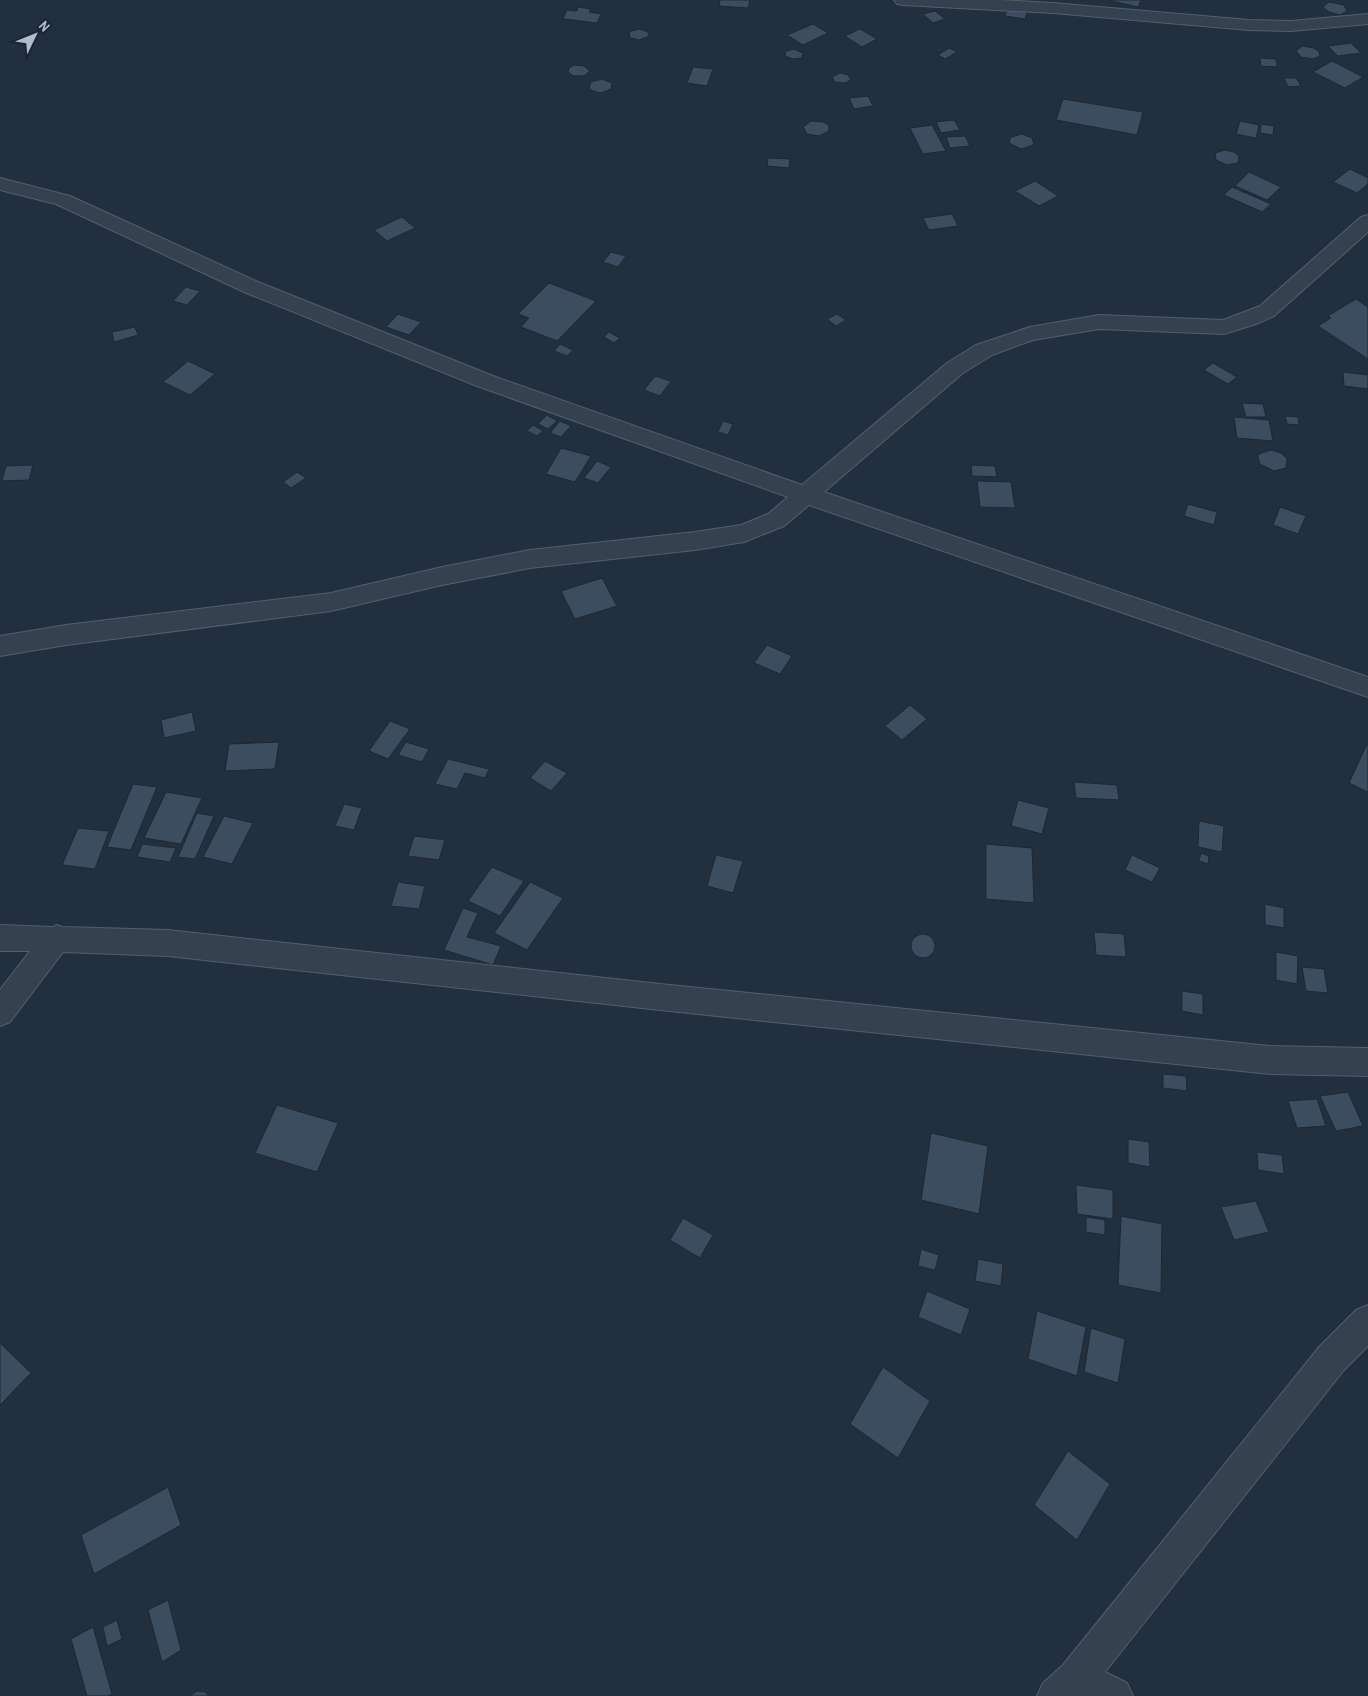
<svg xmlns="http://www.w3.org/2000/svg" width="1368" height="1696" viewBox="0 0 1368 1696" font-family="'Archivo Narrow',sans-serif">
<style>
.building{fill:#3c4d5f;stroke:#1c2836}
.lines{fill:none;stroke-linecap:round;stroke-linejoin:round}
.street-casing{stroke:#535f6d;stroke-width:2}
.street{fill:#35414f;fill-rule:evenodd}
</style>
<rect width="100%" height="100%" fill="#212f3f"/>
<path class="building" d="M720 0H750L748 8 719 6Z
M1107 0H1141L1138 7Z
M1329 2 1344 5 1347 11 1340 15 1329 12 1323 7Z
M578 7 591 9 589 12 601 14 597 23 563 19 567 10 577 11Z
M1007 10 1027 12 1025 19 1005 16Z
M935 11 945 19 933 23 923 14Z
M813 24 828 33 803 45 787 35Z
M639 29 648 32 649 36 639 40 630 38 629 32Z
M860 29 877 39 862 47 845 36Z
M1351 43 1361 53 1338 56 1328 46Z
M1302 46 1314 48 1319 52 1320 56 1313 59 1301 57 1296 51Z
M949 48 957 52 945 59 938 55Z
M794 49 803 53 802 58 793 59 785 56 786 51Z
M1260 58 1276 59 1277 67 1261 66Z
M1332 61 1363 77 1345 88 1313 72Z
M574 65 584 66 590 71 584 76H573L568 72 569 68Z
M693 67 713 69 707 86 687 83Z
M840 73 848 75 851 80 845 83 835 82 832 77Z
M1284 78H1296L1301 86 1288 87Z
M602 79 612 83 611 89 601 93 593 91 589 88 591 82Z
M868 96 873 106 854 109 849 98Z
M1063 99 1143 112 1137 135 1056 120Z
M954 120 960 130 941 133 936 122Z
M811 121 824 122 829 126V131L819 136 807 134 803 127Z
M1240 121 1259 125 1256 138 1236 134Z
M1261 124 1274 126 1273 135 1260 133Z
M932 125 946 151 923 154 910 128Z
M1022 134 1032 138 1034 145 1021 149 1011 144 1009 142 1011 137Z
M965 136 970 146 950 148 946 137Z
M1225 150 1234 152 1239 156 1238 163 1227 165 1216 160 1215 153Z
M768 158 790 159 789 168 767 166Z
M1350 169 1368 178V184L1357 193 1333 182Z
M1249 172 1281 187 1267 200 1235 186Z
M1035 181 1058 196 1039 206 1015 191Z
M1232 187 1271 204 1262 212 1224 195Z
M952 214 958 226 929 230 923 218Z
M402 217 415 228 387 241 374 230Z
M611 252 626 256 618 267 603 262Z
M549 283 596 301 557 341 521 327 529 318 518 314Z
M186 287 200 291 187 305 173 301Z
M1356 299 1368 307V359L1318 326 1331 318 1328 316Z
M398 314 421 322 409 335 386 327Z
M837 314 846 320 836 326 827 319Z
M135 327 138 335 114 342 112 332Z
M609 332 620 338 614 343 604 337Z
M560 344 573 350 567 356 554 351Z
M188 361 215 374 190 395 163 382Z
M1213 363 1237 377 1228 384 1204 370Z
M1343 372 1368 375V389L1344 386Z
M655 376 671 381 660 396 644 390Z
M1242 403 1263 404 1266 417H1246Z
M547 415 557 421 548 429 538 424Z
M1285 416 1298 417 1299 425 1287 424Z
M1234 417 1269 420 1273 441 1237 438Z
M560 421 571 426 561 437 550 433Z
M723 421 733 424 728 435 718 432Z
M533 425 543 431 537 436 527 431Z
M561 448 591 456 575 482 546 474Z
M1271 450 1281 453 1287 459 1286 468 1274 471 1260 464 1258 457 1259 454Z
M597 461 611 467 598 483 584 478Z
M33 465 29 480 2 481 6 466Z
M971 465 995 466 997 477 972 476Z
M297 472 306 478 291 488 283 482Z
M977 481 1011 482 1015 508 980 507Z
M1188 504 1217 512 1214 525 1184 516Z
M1280 507 1306 516 1298 534 1273 525Z
M602 578 617 606 575 619 561 591Z
M767 645 792 656 780 674 754 663Z
M910 705 927 719 902 740 885 726Z
M192 712 196 731 164 738 161 720Z
M390 721 410 729 388 759 369 751Z
M279 742 275 769 225 771 229 744Z
M406 742 429 749 422 762 398 755Z
M1367 744 1368 745V792L1349 783Z
M448 759 489 769 485 778 465 773 457 789 435 784Z
M545 761 567 773 551 791 530 778Z
M1074 782 1117 785 1119 800 1076 798Z
M133 784 157 787 131 850 107 847Z
M166 792 202 798 181 844 144 838Z
M1018 800 1049 808 1042 834 1011 826Z
M344 804 362 808 354 830 335 826Z
M197 813 214 816 195 859 178 857Z
M224 816 253 823 232 864 203 857Z
M1199 821 1224 826 1222 852 1198 847Z
M78 828 109 831 95 869 62 865Z
M414 836 445 840 439 860 408 856Z
M142 844 176 848 170 862 137 857Z
M986 844 1032 848 1034 903 986 899Z
M1201 853 1209 856 1208 864 1199 861Z
M716 855 743 861 733 893 707 886Z
M1132 855 1160 868 1152 882 1125 870Z
M492 867 524 881 500 916 468 901Z
M398 882 425 886 419 909 391 906Z
M530 882 563 898 527 950 494 933Z
M1265 904 1284 908V928L1265 925Z
M463 908 478 913 467 937 501 946 493 965 444 950Z
M1094 932 1124 934 1126 957 1096 955Z
M911 946a12 12 0 1 1 24 0a12 12 0 1 1-24 0Z
M1276 952 1298 956 1297 984 1276 980Z
M1302 967 1324 969 1328 993 1306 991Z
M1182 991 1203 994V1015L1182 1011Z
M1163 1074 1186 1076 1187 1091 1163 1088Z
M1348 1092 1363 1126 1336 1131 1320 1096Z
M1317 1099 1326 1126 1297 1128 1288 1101Z
M277 1105 338 1123 317 1172 255 1153Z
M931 1133 988 1146 979 1214 921 1200Z
M1128 1139 1149 1142 1150 1167 1128 1163Z
M1257 1152 1282 1155 1284 1174 1258 1170Z
M1076 1185 1113 1190V1219L1077 1214Z
M1256 1201 1269 1232 1234 1240 1221 1207Z
M1121 1216 1162 1224 1161 1293 1118 1285Z
M1086 1217 1105 1220V1235L1086 1232Z
M683 1218 713 1235 700 1258 670 1240Z
M921 1249 939 1255 935 1270 918 1266Z
M978 1259 1003 1264 1001 1286 975 1281Z
M927 1291 970 1309 961 1335 918 1317Z
M1037 1311 1086 1327 1077 1376 1028 1359Z
M1091 1328 1125 1339 1118 1383 1084 1372Z
M0 1343 31 1373 0 1405Z
M883 1367 930 1401 898 1458 850 1424Z
M1068 1451 1110 1484 1077 1540 1034 1505Z
M168 1487 181 1525 94 1574 81 1535Z
M168 1600 181 1650 162 1662 148 1610Z
M117 1620 122 1639 107 1646 103 1627Z
M93 1627 112 1694 108 1696H87L71 1639Z
M197 1691 205 1692 209 1696H190Z"/>
<g class="lines">
<g class="street-casing">
<path id="street" d="M894 0H1000L1053 3 1249 20 1291 21 1368 14V24L1291 31 1249 30 1053 13 903 5 897 4Z
M0 178 70 196 258 282 493 376 802 485 947 363 976 345 1030 327 1099 315 1223 320 1260 306 1361 217 1368 215V232L1274 316 1256 324 1224 334 1099 329 1033 340 992 355 963 373 824 492 1368 677V697L809 505 784 526 744 542 695 550 530 568 442 585 331 611 66 645 0 656V636L66 625 331 593 442 567 530 550 695 532 741 525 768 514 788 497 477 386 244 292 56 204 0 190Z
M0 925 53 927 57 925 62 927 168 930 660 984 1270 1046 1368 1048V1076L1270 1074 660 1010 168 956 63 952 10 1022 0 1026V990L30 951H0Z
M1368 1305V1346L1344 1370 1105 1672 1127 1683 1133 1696H1037L1043 1683 1063 1665 1320 1346 1356 1310Z"/>
</g>
<use href="#street" class="street"/>
</g>
<g transform="translate(35 35) rotate(47)" stroke="#1a2634" stroke-width="4" paint-order="stroke">
<path d="M0-4L9 19L0 12L-9 19Z" fill="#b1bcca"/>
<text y="-8" font-size="14" font-weight="bold" text-anchor="middle" fill="#b1bcca">N</text>
</g>
</svg>
